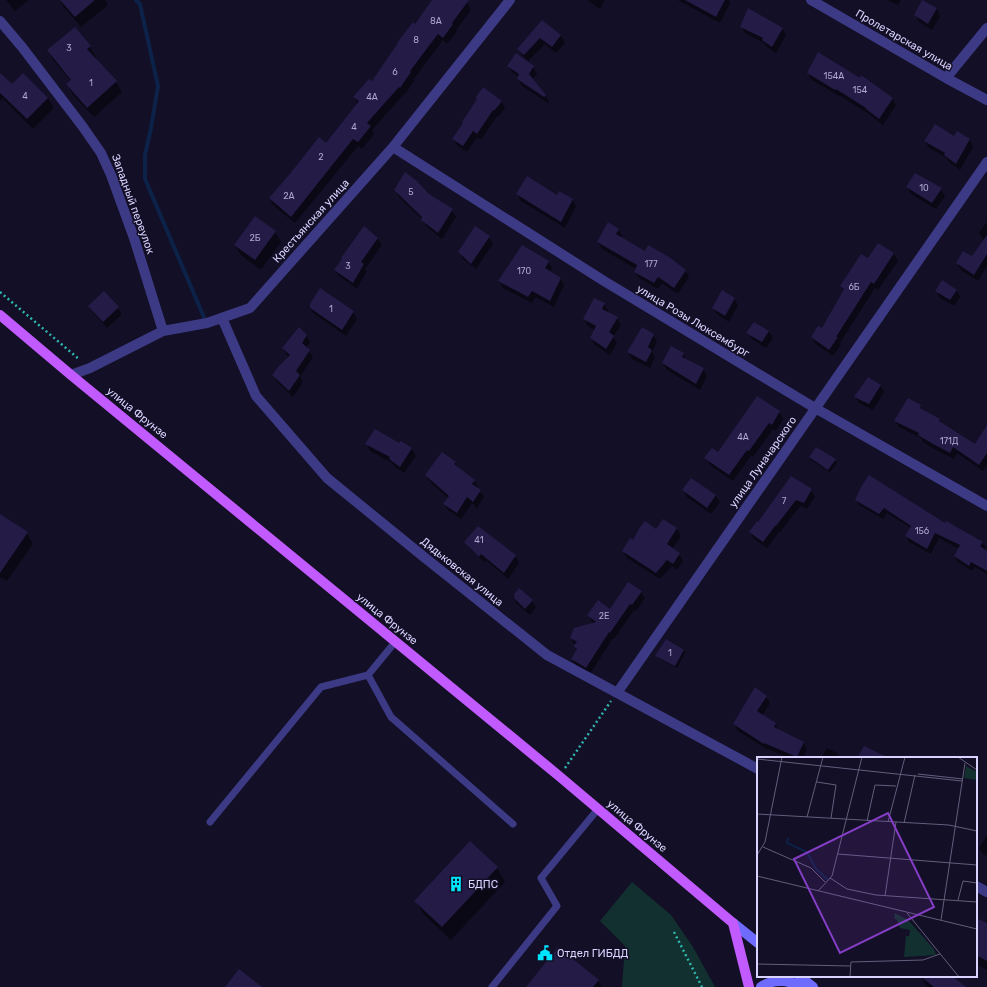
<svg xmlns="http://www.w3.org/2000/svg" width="987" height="987" viewBox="0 0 987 987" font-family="Rubik,sans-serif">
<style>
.green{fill:#12302f}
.shadow{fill:#0007}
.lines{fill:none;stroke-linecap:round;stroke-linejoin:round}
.stream{stroke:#0c2248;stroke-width:4}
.building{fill:#241b47}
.path{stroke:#2fb8b0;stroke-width:2.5;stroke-dasharray:2 3;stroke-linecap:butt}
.service{stroke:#3d3a85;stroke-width:7}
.minor{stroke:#3d3a85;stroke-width:10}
.secondary{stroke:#6f6bff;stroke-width:10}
.primary{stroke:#c25bff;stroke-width:10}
.labels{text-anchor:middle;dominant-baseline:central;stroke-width:3;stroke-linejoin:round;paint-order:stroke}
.number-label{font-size:9px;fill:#aca6d1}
.street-label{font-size:11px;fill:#d9d4ff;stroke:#130f26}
.poi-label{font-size:11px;fill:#d9d4ff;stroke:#130f26;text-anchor:start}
.inset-river{fill:none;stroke:#0c2248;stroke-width:2}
.inset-road{fill:none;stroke:#625e7d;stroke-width:1}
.view{fill:#843dc5;fill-opacity:0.15;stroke:#843dc5;stroke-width:2}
.inset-edge{fill:none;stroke:#d9d4ff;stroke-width:2}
</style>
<rect width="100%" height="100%" fill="#130f26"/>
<path class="green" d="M632 882 671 915 693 947 715 987H622L625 946 600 921Z"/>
<path class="shadow" d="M6 0H29L15 11Z
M60 0H105L108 5 81 27 63 6Z
M432 0H464L467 2 471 10 456 30 457 32 447 44 443 40 414 79 415 80 405 94H404L372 130 374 134 362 149 358 146 295 223 274 206 270 199 326 144 358 104 354 97 372 83 432 2 431 1Z
M587 0H605L600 9Z
M678 0H729L730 3 720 23Z
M887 0H901L898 5Z
M923 1 937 9 940 16 932 30 919 22 916 15Z
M542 21 561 36 565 43 556 53 545 44 528 61 523 56 519 49Z
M741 27 782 28 786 35 776 53 767 47 764 43 745 33Z
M75 28 90 47 96 57 94 59 116 82 122 92 94 117 73 95 67 84 71 81 54 61 48 50Z
M509 66 533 67 537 74 532 80 545 95 549 102 548 103 522 86 518 79 519 77 512 72Z
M808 73 892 98 896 105 883 125 871 116 869 114 839 95V96L812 80Z
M0 74 12 86 48 98 54 108 33 129 2 98 0 101Z
M476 98 501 101 505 108 498 117 497 116 481 140 477 137 467 152 457 145 453 139 464 124 477 100Z
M957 133 970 140 973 147 960 170 949 162 947 158 929 148 925 141 955 137Z
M907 187 941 189 945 196 936 209 911 194Z
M395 190 428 194 452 210 456 217 442 239 426 226 422 219 399 197Z
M517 194 557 197 572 199 576 206 565 228 521 201Z
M255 217 275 232 281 242 261 270 241 255 235 245Z
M986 223H987V266L978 281 961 270 957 263 972 257 984 241 979 233Z
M364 228 378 239 382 245 365 269 367 271 357 289 339 276 335 270Z
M618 229 622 236 621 238 645 252 685 270 689 277 678 294 662 283 658 289 639 278 635 272 636 269 602 249 598 242Z
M489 237 493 244 476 269 463 259 459 252Z
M878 244 894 254 898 261 878 290 875 288 840 343 841 345 833 356 816 344 812 337 823 330 844 291 842 286 868 259Z
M548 262 552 268 550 272 560 278 564 285 554 307 536 297 532 303 503 288 499 281Z
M320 290 353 312 357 319 346 336 313 313 309 307Z
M956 290 960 297 954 306 940 298 936 291Z
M734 299 738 305 729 322 717 314 713 308Z
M604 304 608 311 607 313 617 318 621 325 613 337 617 343 610 355 595 345 591 338 595 330 588 326 584 319Z
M89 306 118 308 122 314 107 328 93 312Z
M769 331 773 338 766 348 752 339 748 333Z
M306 335 310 342 306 348 309 351 313 357 300 377 303 382 293 397 277 382 273 375 289 357 287 355 283 348Z
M653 335 657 341 652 352 655 357 650 368 632 359 628 352Z
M672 347 683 354 687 361 703 369 707 376 700 390 667 370 663 363Z
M880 385 884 392 873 410 859 403 855 397Z
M920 406 922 410 939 419 943 425 975 445 987 439V465L983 471 957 453 954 459 938 451 923 442 921 438 899 427 895 421Z
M779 412 783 419 776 431 773 429 753 457 751 456 733 481 710 465 706 458 719 453Z
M401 442 412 449 416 456 404 473 394 466 392 463 370 451 367 444H399Z
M810 457 835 460 837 463 830 472 811 460Z
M455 463 459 469 474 481 478 487 477 488 480 491 484 497 477 508 472 503 461 519 448 510 444 504 448 498 430 482 426 475Z
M691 479 716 496 720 502 711 514 687 497 683 490Z
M811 490 815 497 807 509 800 506 780 532H779L767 548 754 539 750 532 758 523Z
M856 500 945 524 982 542 986 548 984 550 987 552V574L975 567 972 571 958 562 955 556 959 549 939 538 931 554 909 542 906 536 911 528 887 513 883 519 859 505Z
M0 515 27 533 33 544 7 581 0 577Z
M664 520 677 529 681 536 672 549 679 554 683 561 677 570 672 566 660 579 627 558 623 551 634 541 657 530Z
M478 527 515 556 519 563 508 579 486 560 484 562 470 549 466 542Z
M519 589 532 601 536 607 530 615 516 603 513 596Z
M641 592 645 598 636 611 634 610 614 639 613 638 590 674 576 666 572 659 577 651 574 646 575 645 571 638 595 624 592 622 589 615 610 610Z
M684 650 685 653 677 668 658 658 656 656Z
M766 697 770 703 762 716 775 724 779 731 803 743 807 749 803 758H789L768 749V750L738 731 734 724Z
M827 748 837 753 840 758H821Z
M987 835V856L983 854 979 848Z
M497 868 505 882 451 940 424 915 416 901Z
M976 919 987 925V970L976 964Z
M921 976H950L964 987H928L926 985Z
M598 980 602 987H527Z"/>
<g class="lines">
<path class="stream" d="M136 0 140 4 158 86 151 128 145 155V179L206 322"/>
</g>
<path class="building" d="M60 0H95L75 17Z
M432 0H469L452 23 453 24 443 38 438 34 410 71 411 72 400 88 399 87 367 123 371 126 358 142 353 139 291 217 269 198 289 175 319 137 326 143 359 101 353 97 369 79 372 81 398 43H397L413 22 415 24Z
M685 0H725L716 17Z
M922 0 937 8 928 24 914 15Z
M748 8 783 28 772 47 762 40 763 38 740 27Z
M542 20 561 35 552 47 540 38 524 55 517 49Z
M75 27 91 46 87 49 117 81 87 108 66 84 71 80 47 50Z
M818 52 860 78 861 75 893 98 879 119 866 109V108L836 89 835 90 807 73Z
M516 53 534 66 529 74 546 95 544 97 517 79 519 74 507 66Z
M0 73 12 84 23 73 48 98 27 119 0 93Z
M483 87 502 101 494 111 493 110 477 134 473 131 463 146 452 139 463 123 462 122 477 99 475 98Z
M935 124 954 136 957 131 970 139 956 164 944 155 945 153 924 141Z
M405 172 417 181 429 194 453 209 438 233 421 220 422 217 394 190Z
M915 173 942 188 932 203 906 187Z
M527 176 557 195 559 191 573 199 561 222 516 194Z
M255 216 276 231 255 260 234 245Z
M608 222 619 229 616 234 645 251 648 245 669 257 686 270 674 288 658 277 654 283 634 272 637 265 597 242Z
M364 226 378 238 361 262 364 264 353 283 334 270 342 259 341 258Z
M475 226 490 236 471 264 458 252Z
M987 235V254L974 275 956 263 963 251 972 256Z
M878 243 894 253 874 284 871 282 836 337H838L829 350 811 337 818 326 822 328 844 289 840 286 861 254 868 258Z
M522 245 549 261 545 268 561 278 550 301 532 291 528 297 498 281Z
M942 280 957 290 950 300 935 291Z
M320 288 354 311 342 330 310 308V304Z
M722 290 735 298 725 316 712 308Z
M104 291 119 307 103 322 88 306Z
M594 298 605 303 602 309 618 317 609 332 614 336 606 349 590 338 596 326 583 319Z
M754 322 769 331 762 342 746 333Z
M299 327 307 335 302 343 310 350 296 371 300 375 289 391 272 375 278 367 290 355 282 348Z
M642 327 654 334 648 347 652 350 646 362 627 352Z
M671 346 684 353 682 357 704 368 696 384 662 363Z
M868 377 881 385 869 404 854 397Z
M757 396 780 411 772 425 769 423 749 451 747 450 729 475 704 458 712 448 718 452Z
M908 398 921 405 920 408 940 419 939 421 975 444 987 425V453L979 465 953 447 950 453 933 444 918 435 919 433 894 421Z
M375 429 399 443 401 441 412 448 400 467 389 459 390 457 365 444Z
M816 447 836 459 828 470 809 457Z
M442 452 456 462 454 464 475 480 472 484 481 490 473 502 467 497 457 513 443 504 449 496 425 475Z
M869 475 945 523 946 521 983 542 980 546 987 551V571L971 562 969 566 954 556 960 545 935 533 927 549 905 536 911 526 884 508 879 514 855 500 861 487Z
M791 476 812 489 804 503 796 500 776 526H775L763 542 749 532 757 521 758 522Z
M691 478 716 495 707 508 682 490Z
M0 514 28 532 0 573Z
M663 519 677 528 667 544 680 553 673 564 667 560 656 573 622 551 630 538 633 540 640 527 645 521 656 529Z
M478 526 516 555 504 573 481 554 479 557 464 542Z
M628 582 642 591 632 605 630 604 610 633 609 632 586 668 571 659 577 649 573 646 577 642 570 638 574 628 596 622 587 615 598 600 610 609Z
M519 588 533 600 525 609 514 598V594Z
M666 639 684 650 675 666 655 656Z
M755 687 767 696 757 711 776 723 774 727 804 742 797 757 764 743V744L733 724Z
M864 746 889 758H857Z
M470 841 498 867 442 927 414 901Z
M976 918 987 923V961L976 955Z
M558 947 599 980 593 987H526Z
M239 969 262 987H225Z
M920 976H952L966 987H934Z"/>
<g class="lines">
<path class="path" d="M0 292 80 360
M565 768 611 701
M674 932 702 987"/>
<path class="service" d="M368 675 391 717 513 824
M210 822 321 687 368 675 396 641
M492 987 557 906 541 878 598 809"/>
<path class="minor" d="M811 0 946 78 987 100
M0 21 22 47 83 127 101 153 111 175 134 238 163 331
M946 78 987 28
M393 147 604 281 815 408 987 506
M222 318 256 396 327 478 424 557 547 655 758 769
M71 375 90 368 163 331 207 323 250 308 393 147 510 0
M617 693 987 162
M976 886 987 892"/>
<path class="secondary" d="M733 923 758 943
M799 976 813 987
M761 987C776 977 789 981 804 987"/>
<path class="primary" d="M0 315 71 375 559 776 733 923 749 987"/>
</g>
<defs>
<g id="building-bare" transform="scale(1.2)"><path d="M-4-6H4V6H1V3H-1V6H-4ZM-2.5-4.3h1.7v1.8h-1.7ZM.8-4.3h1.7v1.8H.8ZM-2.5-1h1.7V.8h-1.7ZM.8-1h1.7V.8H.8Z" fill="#00e5ff" stroke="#130f26" stroke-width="2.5" paint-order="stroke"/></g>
<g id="civic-bare" transform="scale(1.2)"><path d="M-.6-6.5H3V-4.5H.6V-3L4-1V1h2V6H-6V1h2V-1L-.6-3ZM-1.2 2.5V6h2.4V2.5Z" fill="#00e5ff" stroke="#130f26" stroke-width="2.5" paint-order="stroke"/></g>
</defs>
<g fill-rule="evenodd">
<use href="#building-bare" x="456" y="884"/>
<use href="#civic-bare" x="545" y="953"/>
</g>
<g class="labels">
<g class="number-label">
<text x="436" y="21">8А</text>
<text x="416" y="40">8</text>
<text x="69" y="48">3</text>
<text x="395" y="72">6</text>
<text x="834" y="76">154А</text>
<text x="91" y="83">1</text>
<text x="860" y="90">154</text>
<text x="25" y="96">4</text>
<text x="372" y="97">4А</text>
<text x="354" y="127">4</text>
<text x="321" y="157">2</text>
<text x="924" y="188">10</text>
<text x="411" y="192">5</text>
<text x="289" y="196">2А</text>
<text x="255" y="238">2Б</text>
<text x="651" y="264">177</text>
<text x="348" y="266">3</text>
<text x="524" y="271">170</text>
<text x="854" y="287">6Б</text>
<text x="331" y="309">1</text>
<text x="743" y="437">4А</text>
<text x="949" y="441">171Д</text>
<text x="784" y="501">7</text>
<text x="922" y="531">156</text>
<text x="479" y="540">41</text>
<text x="604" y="616">2Е</text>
<text x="670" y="653">1</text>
</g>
<g class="street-label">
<text transform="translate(904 40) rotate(30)">Пролетарская улица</text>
<text transform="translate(133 204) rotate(70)">Западный переулок</text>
<text transform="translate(311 221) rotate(-48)">Крестьянская улица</text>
<text transform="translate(693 321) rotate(31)">улица Розы Люксембург</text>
<text transform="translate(137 413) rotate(39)">улица Фрунзе</text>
<text transform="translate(763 462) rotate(-55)">улица Луначарского</text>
<text transform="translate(462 572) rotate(39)">Дядьковская улица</text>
<text transform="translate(387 619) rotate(39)">улица Фрунзе</text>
<text transform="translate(637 826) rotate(40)">улица Фрунзе</text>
</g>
<g class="poi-label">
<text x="468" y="884">БДПС</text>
<text x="557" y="953">Отдел ГИБДД</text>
</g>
</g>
<g transform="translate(757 757)">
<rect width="220" height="220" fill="#130f26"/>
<path d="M209 9 220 15V23L207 21ZM138 156 151 163 177 192 179 198 147 200 149 179H152L153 173 143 171 140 163 137 161Z" fill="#12302f"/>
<path class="inset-river" d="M31 81 30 86 50 95 59 112 71 123"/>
<path class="inset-road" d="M201 0 220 13M0 2 205 24M161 17 206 22M60 25 79 28 74 61M0 57 192 68 220 74M50 60 66 0M110 64 118 28 139 29M131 65 148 0M147 66 158 18M6 90 54 111 68 125M81 97 220 108M0 98 8 85 25 0M0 119 220 172M73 121 90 132 119 138 220 145M61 134 75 119 105 0M128 139 139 65M201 143 206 124 220 126M150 156 202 220M184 163 208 6M0 207 93 209M93 220 94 205 166 203 183 197"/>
<path class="view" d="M131 56 177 150 83 196 37 102Z"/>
<rect width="220" height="220" class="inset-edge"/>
</g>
</svg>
